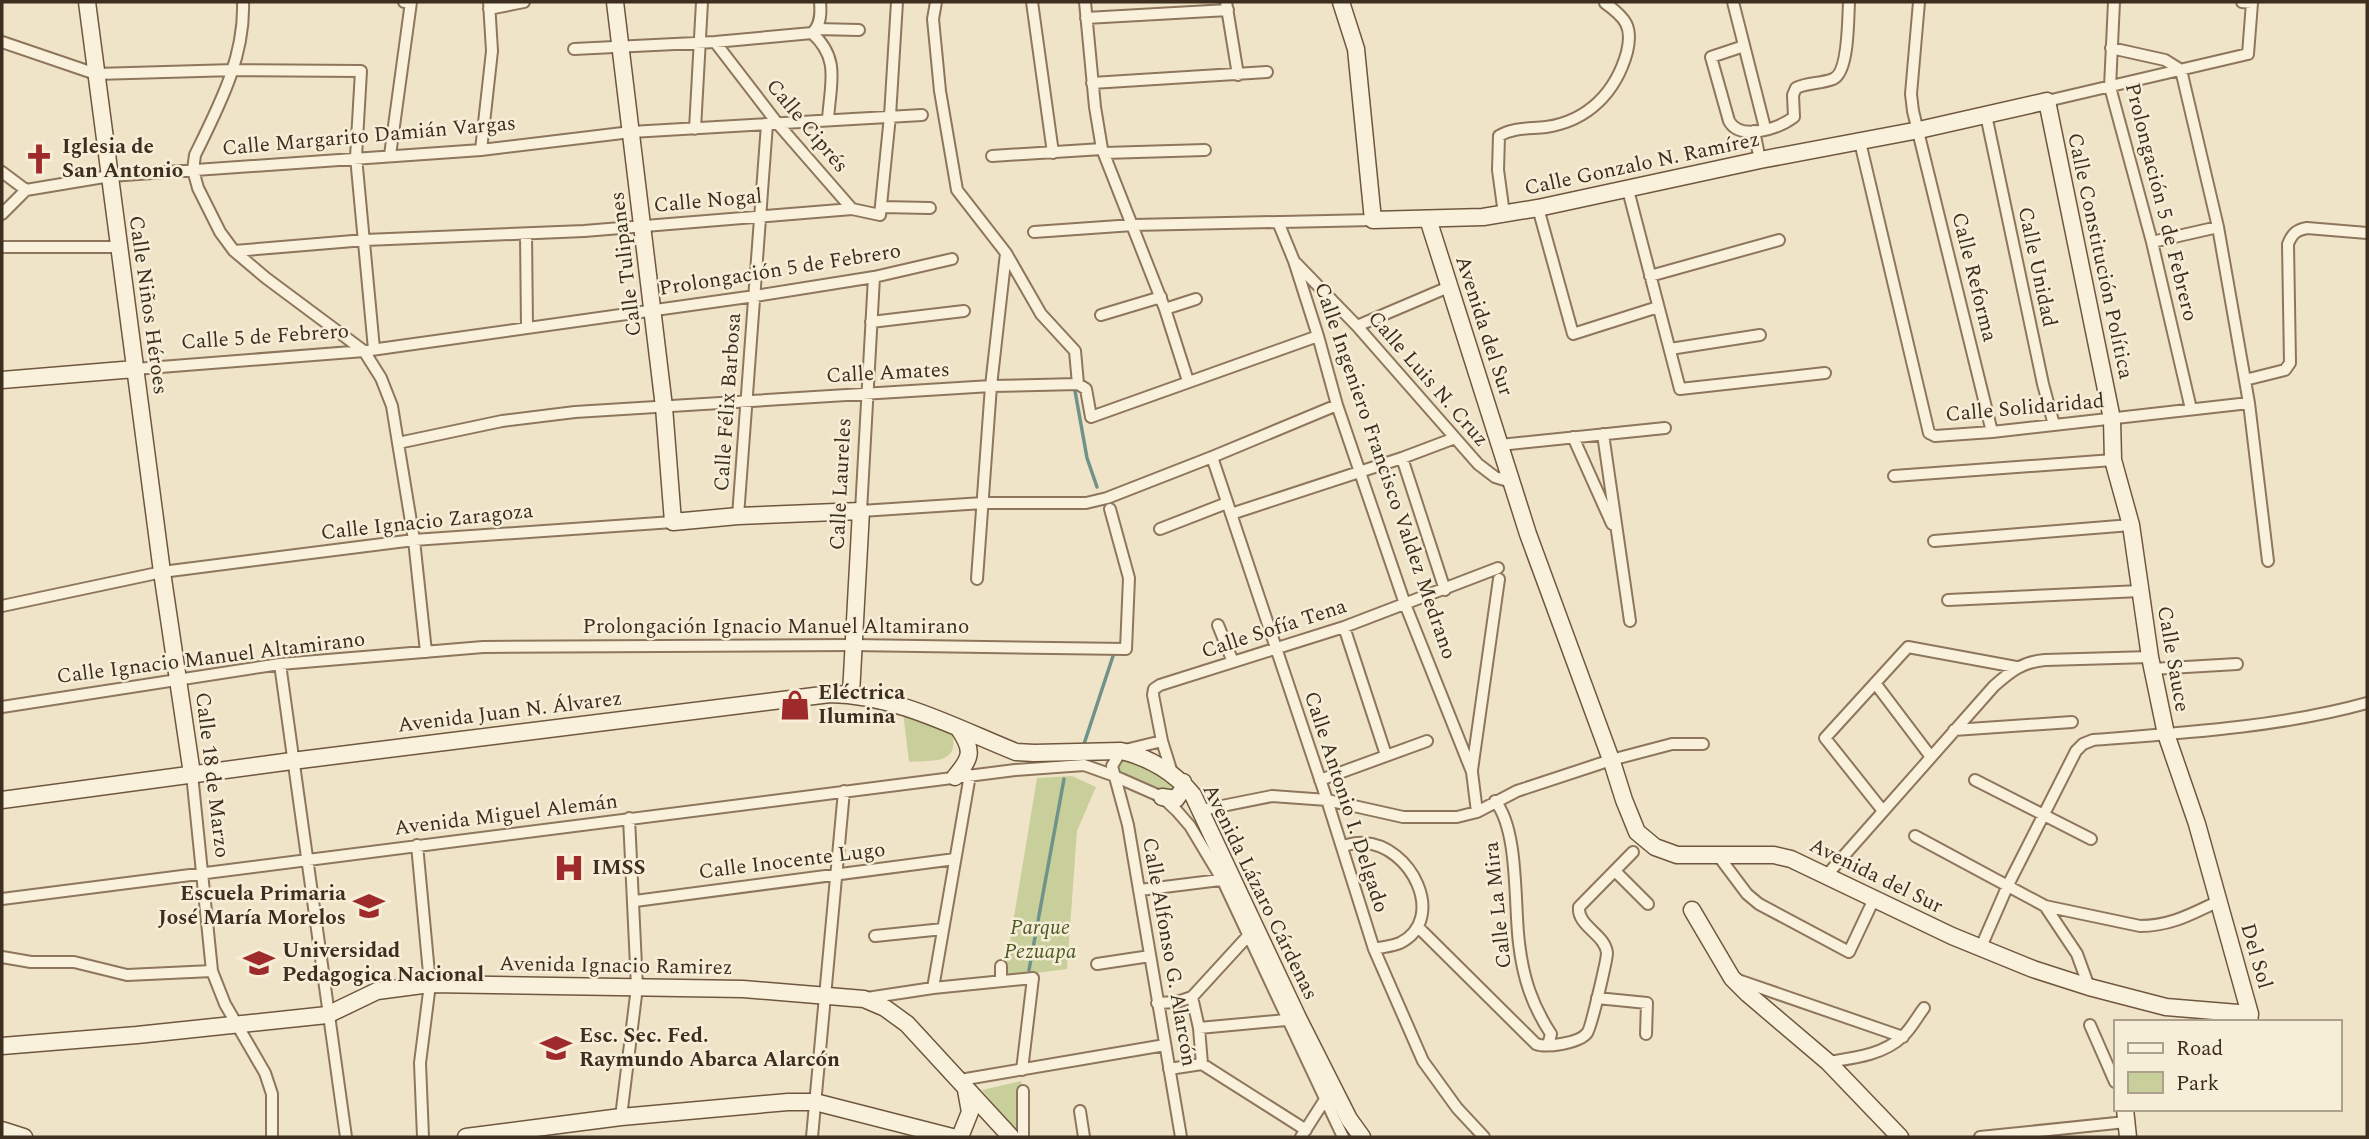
<svg xmlns="http://www.w3.org/2000/svg" width="2369" height="1139" viewBox="0 0 2369 1139" font-family="Spectral,serif">
<style>
.green{fill:#c9cf9b}
.lines{fill:none;stroke-linecap:round;stroke-linejoin:round}
.stream{stroke:#6f938a;stroke-width:3.5}
.street-casing{stroke:#8d765c;stroke-width:14}
.secondary-casing{stroke:#6f573f;stroke-width:19}
.street{stroke:#faf1dc;stroke-width:10}
.secondary{stroke:#faf1dc;stroke-width:16}
.labels{text-anchor:middle;dominant-baseline:central;stroke-width:5;stroke-linejoin:round;paint-order:stroke}
.street-label{font-size:21px;fill:#3d2e20;stroke:#f7eed8}
.poi-label{font-size:21px;font-weight:bold;fill:#3d2e20;stroke:#f7eed8;text-anchor:start}
.park-label{font-size:21px;font-style:italic;fill:#4d5a26;stroke:#f7eed8}
</style>
<rect width="100%" height="100%" fill="#f0e4c8"/>
<path class="green" d="M903 712 952 733C960 765 932 760 909 762Z
M1123 758 1153 770 1176 787 1177 792H1162L1121 773 1117 768 1118 762Z
M1072 776 1096 787 1077 831 1067 969 1004 977 1037 778Z
M1021 1081 1030 1137H1020L982 1090Z"/>
<g class="lines">
<path class="stream" d="M1075 391 1087 458 1097 487
M1084 744 1113 656
M1029 970 1064 779"/>
<g class="street-casing">
<path id="street" d="M243 2C245 57 219 106 195 155L193 170 198 188 220 232 234 251 266 278 364 351 381 378 392 406 398 443 414 540 426 652
M936 2 933 19 940 91 957 190 1006 253 1041 314 1075 351 1078 384
M1032 2 1053 153
M1085 2 1095 107 1102 149 1165 309 1188 381
M1226 2 1238 75
M1733 2 1765 128
M1919 2 1911 94 1913 111 1992 432
M2114 2 2110 87 2152 242 2191 409
M489 9 524 2
M1086 18 1228 10
M816 29 859 30
M812 33C841 59 830 84 828 120
M812 33C821 25 821 13 820 2
M2 42 96 74 234 70 361 71 356 157 374 349
M715 42 778 124 852 209 880 215 890 116 897 2
M1744 46 1711 57 1729 121C1740 141 1778 129 1794 117L1793 95 1796 88C1808 82 1821 84 1833 79 1849 73 1848 18 1849 2
M2111 48 2165 60 2181 70 2218 227 2249 403 2268 561
M574 49 715 42 812 33
M1092 83 1267 72
M2047 101 2248 54 2252 3 2242 2
M1986 115 2043 384 2054 425
M695 129 702 2
M1754 131 1760 160
M1860 142 1929 433 1935 436 1992 432 2249 403
M481 150 492 51 489 2
M1104 153 1205 150
M390 155 411 2H404
M992 156 1102 149
M2 172 26 190
M1628 190 1680 389 1825 373
M881 207 930 208
M1538 208 1573 334 1658 307
M2 214 26 190 110 176 481 150 631 132 922 115
M1504 214 1498 170 1499 136C1513 127 1530 129 1546 127 1588 121 1616 92 1627 52 1633 27 1626 18 1605 3
M1278 222 1294 261 1318 336 1337 405 1405 604 1472 772 1477 812
M1034 232 1133 225 1373 220
M526 234 527 328
M2152 242 2218 227
M2 247H119
M234 251 365 240 584 231 852 209
M1296 263 1357 326 1478 464 1495 477 1511 482
M1650 276 1779 240
M874 277 861 511 983 503H1086L1107 498 1212 457 1337 405
M1165 309 1196 299
M1101 315 1161 297
M871 322 964 311
M1357 326 1451 286
M1670 349 1760 335
M135 369 364 351 755 296 874 277 952 259
M2245 380 2285 370 2290 363 2288 244C2292 234 2296 230 2307 228L2367 233
M1603 434 1630 621
M1573 437 1612 524
M398 443 502 421 575 412 991 386 1078 384 1086 389 1091 417 1318 336
M1500 445 1665 428
M1212 457 1327 800 1374 949 1423 1061 1457 1108 1484 1137
M1402 458 1445 590
M1894 476 2113 460
M1231 514 1402 458 1455 438
M738 516 767 124
M1160 529 1227 503
M1934 541 2131 525
M977 579 991 386 1006 253
M1948 600 2140 591
M2 606 162 572 414 540 673 522
M1218 625 1233 662
M1344 627 1386 755
M280 664 346 1137
M2152 669 2237 664
M1875 683 1931 757
M2 707 280 664 483 647 852 645 1126 649 1129 578 1110 509
M1954 730 2072 722
M1162 741 1121 751 1112 766 1128 825 1181 1137
M1472 770 1499 579
M1172 773 1162 741 1153 695 1154 689 1160 685 1344 627 1498 568
M192 774 212 971 225 1004 265 1073 272 1094V1137
M1320 780 1427 741
M1975 780 2091 839
M1495 801C1519 830 1514 904 1519 943 1523 978 1532 1005 1551 1034L1548 1045
M1202 810 1272 796 1327 800 1403 817H1457L1477 812 1517 791 1611 760 1672 744H1703
M1883 811 1825 738 1908 647 2016 667
M1915 836 2045 906 2140 926C2171 926 2191 914 2219 901
M417 845 430 984 420 1063 423 1137
M1342 846C1348 845 1356 842 1363 843 1411 844 1448 919 1400 943 1393 946 1382 947 1374 949
M1717 854 1747 894 1759 904 1849 952 1874 899
M1615 871 1648 904
M1826 876 1994 686C2011 671 2022 662 2045 660L2150 657
M1140 890 1228 879
M2 899 1015 770 1084 765 1112 775 1162 797 1177 811 1190 826 1223 881 1343 1137
M635 901 955 859
M2045 906 2077 954 2089 987
M1418 927 1536 1044C1546 1048 1580 1043 1587 1033 1591 1029 1607 959 1607 953 1605 934 1577 926 1579 907L1633 852
M875 936 943 929
M1981 947 2008 885 2076 751 2083 744 2093 740C2183 733 2281 727 2367 703
M2 957 31 962H74L127 975 212 971
M1097 964 1150 956
M1738 980 1903 1037
M1001 981V966
M933 988 970 775
M1192 997 1199 1028 1202 1064
M867 998 933 988 1033 978 1022 1070
M1597 998 1647 1003 1646 1034
M1157 1003 1177 1002 1192 997 1247 937
M2090 1025 2115 1082
M1199 1028 1286 1020
M1828 1062C1854 1058 1883 1055 1903 1036 1911 1029 1917 1017 1924 1008
M1169 1069 1202 1064 1306 1130
M960 1080 1165 1045
M1023 1091V1137
M1080 1111 1084 1137
M621 1117 637 987 629 818
M812 1137 844 791
M1301 1137 1324 1101
M1980 1137 2126 1122"/>
</g>
<g class="secondary-casing">
<path id="secondary" d="M87 2 162 572 192 774
M615 2 664 407 673 522 738 516 861 511 851 694
M1341 2 1356 49 1373 220 1483 217 1538 208 1760 160 1919 130 2047 101 2112 419 2113 460 2131 525 2150 657 2166 734 2197 824 2250 1014 2249 1022
M1428 219 1528 534 1613 765 1624 800 1637 832 1655 847 1677 855H1774L1791 859 1952 936 2033 969 2089 987 2166 1007 2250 1014
M2 380 135 369
M955 777C971 758 974 751 959 729
M1162 797 1176 799 1183 789V782
M2 800 292 761 830 694C896 695 956 728 1016 752L1034 753 1121 751C1149 757 1175 773 1193 795L1298 1018 1349 1119 1362 1137
M1692 910 1732 978 1748 994 1828 1062 1900 1137
M2 1046 137 1035 327 1015 377 991 430 984 743 989 864 999 885 1008 907 1024 1011 1137
M2125 1109 2128 1137
M2 1130 24 1137
M466 1137 621 1117 788 1102H815L952 1137
M960 1137 970 1112 966 1090"/>
</g>
<use href="#street" class="street"/>
<use href="#secondary" class="secondary"/>
</g>
<defs>
<g id="church-bare" transform="scale(2.415)"><path d="M-1.2-6h2.4v3.5h3.3v2.4h-3.3V6h-2.4V-.1h-3.3v-2.4h3.3Z" fill="#9e2a2b" stroke="#f7eed8" stroke-width="2.5" paint-order="stroke"/></g>
<g id="shop-bare" transform="scale(2.415)"><path d="M-5-2.5h2.3a2.7 3.5 0 0 1 5.4 0H5L5.5 6h-11ZM-1.5-2.5h3a1.5 2.3 0 0 0-3 0Z" fill="#9e2a2b" stroke="#f7eed8" stroke-width="2.5" paint-order="stroke"/></g>
<g id="hospital-bare" transform="scale(2.415)"><path d="M-5-5h3v3.5h4V-5h3V5h-3V1.5h-4V5h-3Z" fill="#9e2a2b" stroke="#f7eed8" stroke-width="2.5" paint-order="stroke"/></g>
<g id="school-bare" transform="scale(2.415)"><path d="M0-5L7-2L0 1L-7-2ZM-4 1L0 2.5L4 1V4Q0 6-4 4Z" fill="#9e2a2b" stroke="#f7eed8" stroke-width="2.5" paint-order="stroke"/></g>
<g id="university-bare" transform="scale(2.415)"><path d="M0-5L7-2L0 1L-7-2ZM-4 1L0 2.5L4 1V4Q0 6-4 4Z" fill="#9e2a2b" stroke="#f7eed8" stroke-width="2.5" paint-order="stroke"/></g>
</defs>
<g fill-rule="evenodd">
<use href="#church-bare" x="39" y="159"/>
<use href="#shop-bare" x="795" y="705"/>
<use href="#hospital-bare" x="569" y="868"/>
<use href="#school-bare" x="369" y="906"/>
<use href="#university-bare" x="259" y="963"/>
<use href="#school-bare" x="556" y="1048"/>
</g>
<g class="labels">
<g class="street-label">
<text transform="translate(807 126) rotate(50)">Calle Ciprés</text>
<text transform="translate(369 136) rotate(-5)">Calle Margarito Damián Vargas</text>
<text transform="translate(1642 164) rotate(-12)">Calle Gonzalo N. Ramírez</text>
<text transform="translate(708 201) rotate(-5)">Calle Nogal</text>
<text transform="translate(2161 202) rotate(76)">Prolongación 5 de Febrero</text>
<text transform="translate(2100 256) rotate(78)">Calle Constitución Política</text>
<text transform="translate(626 264) rotate(-97)">Calle Tulipanes</text>
<text transform="translate(2037 267) rotate(78)">Calle Unidad</text>
<text transform="translate(780 270) rotate(-9)">Prolongación 5 de Febrero</text>
<text transform="translate(1974 277) rotate(76)">Calle Reforma</text>
<text transform="translate(148 305) rotate(82)">Calle Niños Héroes</text>
<text transform="translate(1484 326) rotate(72)">Avenida del Sur</text>
<text transform="translate(265 337) rotate(-4)">Calle 5 de Febrero</text>
<text transform="translate(888 373) rotate(-3)">Calle Amates</text>
<text transform="translate(1428 379) rotate(49)">Calle Luis N. Cruz</text>
<text transform="translate(728 402) rotate(-86)">Calle Félix Barbosa</text>
<text transform="translate(2025 408) rotate(-5)">Calle Solidaridad</text>
<text transform="translate(1385 471) rotate(71)">Calle Ingeniero Francisco Valdez Medrano</text>
<text transform="translate(841 484) rotate(-87)">Calle Laureles</text>
<text transform="translate(427 522) rotate(-6)">Calle Ignacio Zaragoza</text>
<text x="776" y="627">Prolongación Ignacio Manuel Altamirano</text>
<text transform="translate(1274 629) rotate(-18)">Calle Sofía Tena</text>
<text transform="translate(211 658) rotate(-7)">Calle Ignacio Manuel Altamirano</text>
<text transform="translate(2173 659) rotate(80)">Calle Sauce</text>
<text transform="translate(510 712) rotate(-7)">Avenida Juan N. Álvarez</text>
<text transform="translate(212 775) rotate(83)">Calle 18 de Marzo</text>
<text transform="translate(1346 802) rotate(72)">Calle Antonio I. Delgado</text>
<text transform="translate(506 815) rotate(-7)">Avenida Miguel Alemán</text>
<text transform="translate(792 861) rotate(-7)">Calle Inocente Lugo</text>
<text transform="translate(1876 876) rotate(26)">Avenida del Sur</text>
<text transform="translate(1260 892) rotate(64)">Avenida Lázaro Cárdenas</text>
<text transform="translate(1498 905) rotate(-96)">Calle La Mira</text>
<text transform="translate(1169 952) rotate(80)">Calle Alfonso G. Alarcón</text>
<text transform="translate(2256 956) rotate(74)">Del Sol</text>
<text transform="translate(616 966) rotate(1)">Avenida Ignacio Ramirez</text>
</g>
<g class="poi-label">
<text x="62" y="147">Iglesia de<tspan x="62" dy="24">San Antonio</tspan></text>
<text x="818" y="693">Eléctrica<tspan x="818" dy="24">Ilumina</tspan></text>
<text x="592" y="868">IMSS</text>
<text x="346" y="894" text-anchor="end">Escuela Primaria<tspan x="346" dy="24">José María Morelos</tspan></text>
<text x="282" y="951">Universidad<tspan x="282" dy="24">Pedagogica Nacional</tspan></text>
<text x="579" y="1036">Esc. Sec. Fed.<tspan x="579" dy="24">Raymundo Abarca Alarcón</tspan></text>
</g>
<g class="park-label">
<text x="1040" y="928">Parque<tspan x="1040" dy="24">Pezuapa</tspan></text>
</g>
</g>
<rect width="2369" height="1139" fill="none" stroke="#3d2e20" stroke-width="7"/>
<rect x="2114" y="1020" width="228" height="91" fill="#f7eed8" stroke="#ada18e" stroke-width="2"/>
<rect x="2128" y="1043" width="35" height="10" fill="#faf1dc" stroke="#ada18e" stroke-width="2"/>
<text x="2176" y="1055" font-size="21" fill="#3d2e20">Road</text>
<rect x="2128" y="1072" width="35" height="21" fill="#c9cf9b" stroke="#ada18e" stroke-width="2"/>
<text x="2176" y="1090" font-size="21" fill="#3d2e20">Park</text>
</svg>
